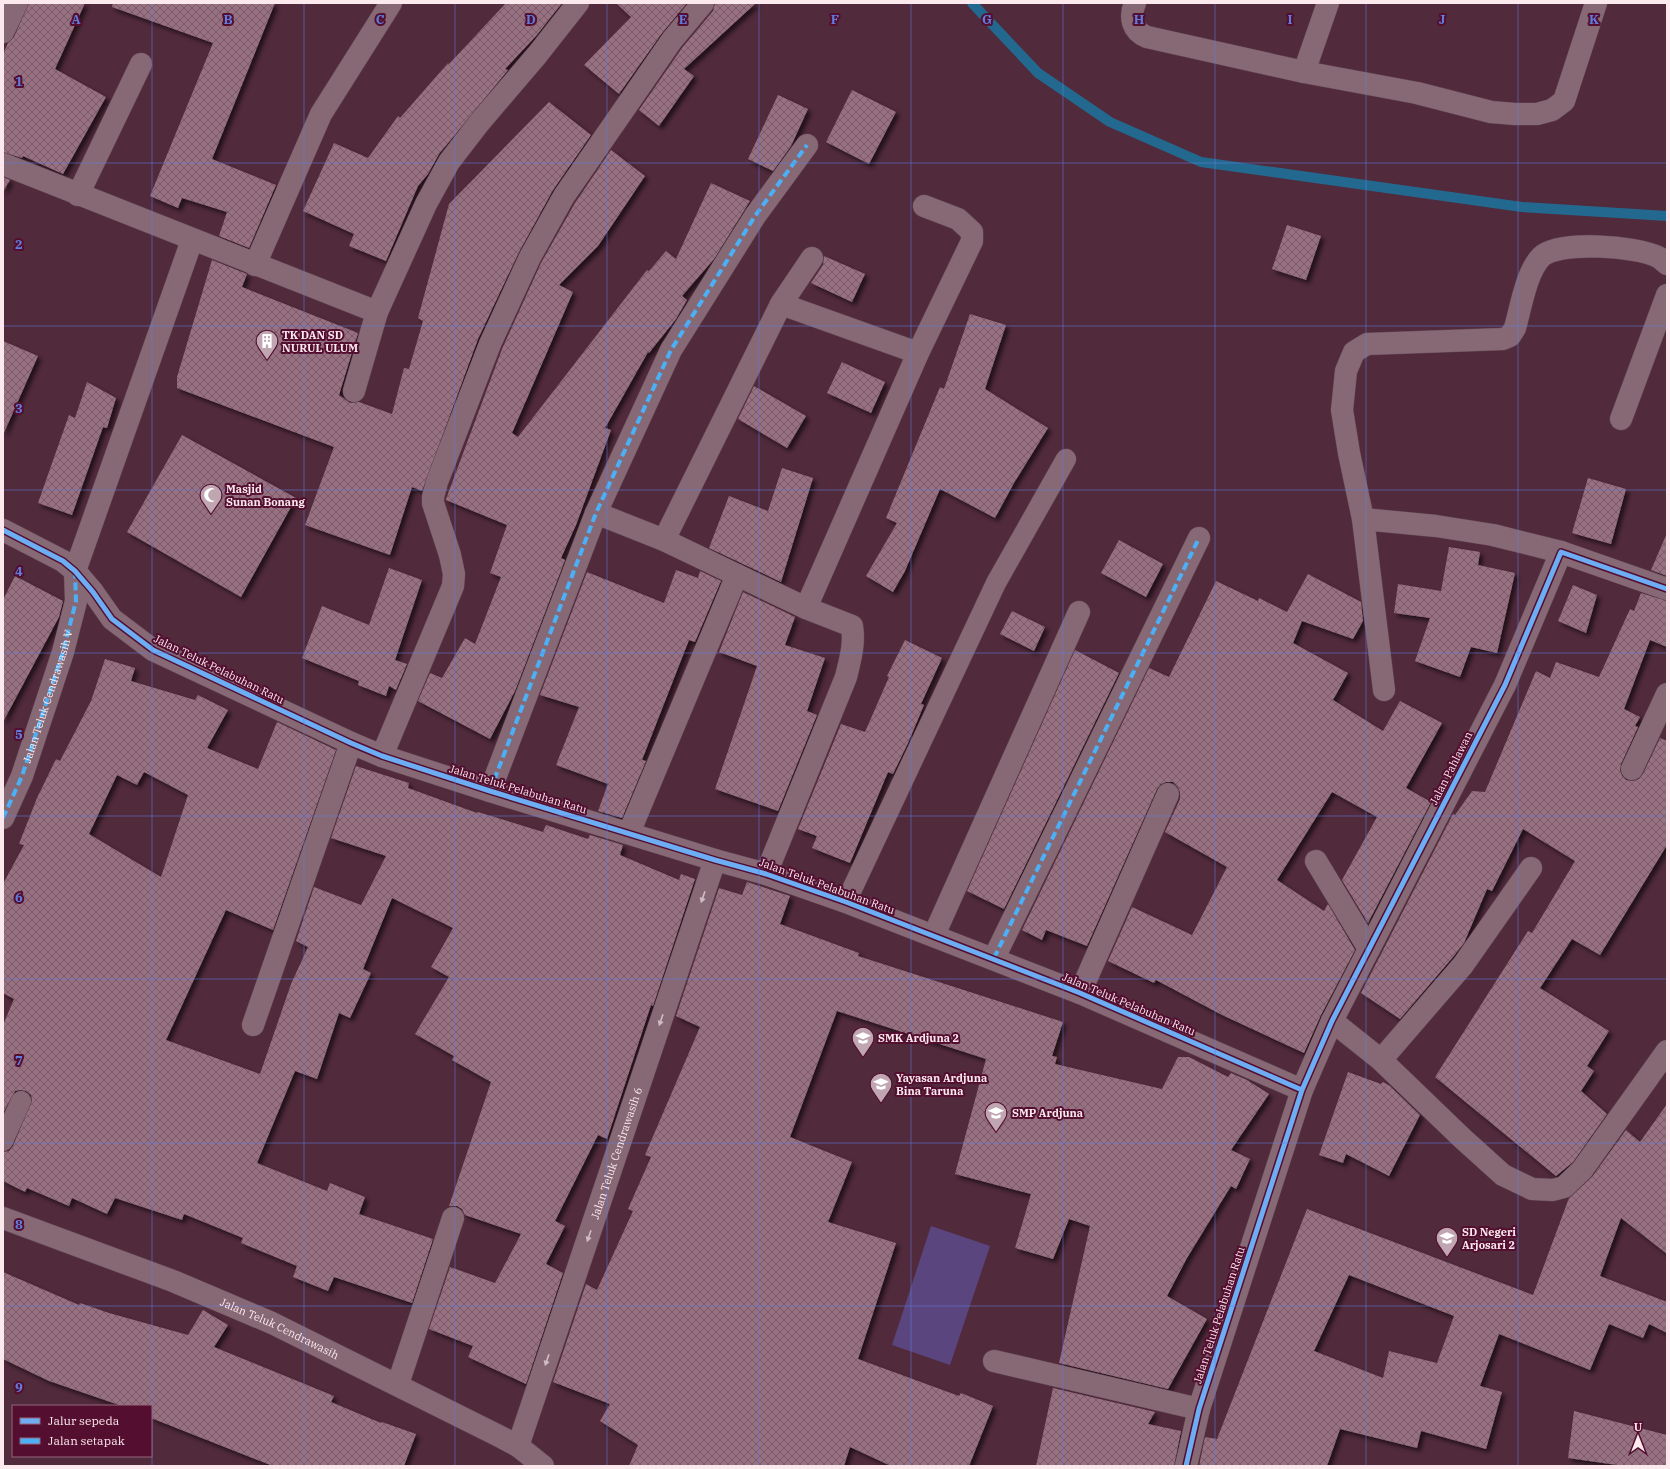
<svg xmlns="http://www.w3.org/2000/svg" width="1670" height="1469" viewBox="0 0 1670 1469" font-family="'IBM Plex Serif',serif">
<style>
.pitch{fill:#5b457f}
.lines{fill:none;stroke-linecap:round;stroke-linejoin:round}
.stream{stroke:#23698f;stroke-width:10}
.building{fill:url(#building-cross-hatch);fill-rule:evenodd;filter:url(#shadow)}
.service-casing{stroke:#634754;stroke-width:21}
.minor-casing{stroke:#634754;stroke-width:23}
.tertiary-casing{stroke:#634754;stroke-width:23}
.service{stroke:#876875;stroke-width:20}
.minor{stroke:#876875;stroke-width:22}
.tertiary{stroke:#876875;stroke-width:22}
.quiet{stroke:#4cb0f7;stroke-width:4;stroke-dasharray:8 4;stroke-linecap:butt}
.cycleway-casing{stroke:#530e30;stroke-width:8}
.cycleway{stroke:#6dadf4;stroke-width:5}
.oneway{fill:#d2bcc4}
.grid{fill:none;stroke:#607cdf;stroke-width:1;stroke-opacity:0.55}
.labels{text-anchor:middle;dominant-baseline:central;stroke-width:4;stroke-linejoin:round;paint-order:stroke}
.poi-label{font-size:11px;font-weight:bold;fill:#fbe9ee;stroke:#530e30;text-anchor:start}
.street-label{font-size:11px;fill:#fbe9ee;stroke:#530e30}
.grid-label{font-size:13px;text-anchor:middle;font-weight:bold;fill:#607cdf;stroke:#530e30;stroke-width:4;stroke-linejoin:round;paint-order:stroke}
</style>
<defs>
<pattern id="building-cross-hatch" width="8" height="8" patternUnits="userSpaceOnUse"><rect width="8" height="8" fill="#996f81"/><path d="M0 0l8 8M0 8l8-8" fill="none" stroke="#765d67"/></pattern>
<filter id="shadow"><feDropShadow dx="3.5" dy="3.5" stdDeviation="2" flood-color="#0009"/></filter>
</defs>
<rect width="100%" height="100%" fill="#512a3c"/>
<path class="pitch" d="M931 1226 990 1246 950 1365 892 1345Z"/>
<g class="lines">
<path class="stream" d="M972 3 1038 73 1110 122 1201 162 1522 207 1667 216"/>
</g>
<path class="building" d="M29 3H85L55 69 106 97 63 174 23 156 22 158 3 152V54L8 43 14 37Z
M113 3H275L212 159 276 185 249 248 219 236 227 212 182 198 178 208 150 196 213 43 112 7Z
M506 3H562L536 36 505 69 508 70 439 154 428 174 418 186 386 261 349 246 354 234 303 211 334 143 368 158 398 116 400 118 448 63 449 64Z
M616 3H687L662 33 619 94 584 65 631 17Z
M715 3H756L684 69 694 76 659 126 639 110 682 48 713 11Z
M852 90 896 112 869 164 826 142Z
M778 95 808 109 791 146 773 171 748 159Z
M549 102 591 135 553 190 519 252 478 339 422 491 412 487 390 555 305 525 334 447 177 388V377L212 260 247 274 242 287 358 333 339 395 350 403 359 402 392 414 404 368 409 369 423 321 418 318 449 204Z
M611 150 645 176 598 246 559 285 573 292 512 433 518 437 647 270 649 271 666 251 676 259 711 183 750 201 714 259 682 296 687 300 676 319 649 353 648 352 605 428 611 430 576 525 561 558 565 560 515 691 490 739 418 701 430 673 442 678 465 638 475 644 501 577 490 573 507 525 446 500V499L502 349 541 263 575 203Z
M3 177 10 180 3 192Z
M1287 225 1321 236 1306 280 1272 269Z
M824 256 865 274 852 302 811 283 823 265Z
M970 314 1006 325 985 389 1048 428 1014 483 995 518 940 489 905 571 893 592 866 576 897 523 886 518 940 387 944 389Z
M3 341 38 356 3 435Z
M842 362 885 382 871 413 827 393Z
M87 382 116 398 107 428 103 427 72 515 38 503 69 415 75 418Z
M754 386 806 416 787 448 738 419Z
M182 435 296 498 241 597 127 532Z
M782 468 813 478 781 582 709 548 729 496 768 511Z
M1588 478 1626 489 1611 544 1572 533Z
M1667 533V576L1651 570Z
M1119 540 1163 564 1146 597 1101 573Z
M1449 547 1480 552 1478 565 1515 573 1497 653 1471 647 1460 677 1415 661 1430 618 1394 613 1398 584 1441 591Z
M389 568 422 580 395 660 407 664 396 690 389 686 386 696 358 685 359 681 302 658 322 606 369 625Z
M676 570 698 578 700 571 721 581 695 642 689 640 642 760 646 761 622 818 598 811 608 784 556 765 579 707 540 695 587 572 664 603Z
M1308 574 1361 602 1363 621 1353 639 1302 621 1293 643 1348 673 1333 700 1383 731 1400 701 1442 723 1406 788 1431 802 1368 923 1342 880 1377 817 1332 792 1277 880 1324 911 1328 904 1355 950 1321 1015 1304 1053 1222 1015 1156 980 1154 983 1108 961 1132 907 1192 935 1227 867 1165 832 1180 799V792L1178 787 1173 782H1166L1161 784 1157 789 1087 946 1046 930 1042 940 1022 930 1149 668 1169 677 1216 581 1258 601 1259 598 1287 612Z
M15 576 63 601 59 617 3 722V600Z
M1573 585 1597 595 1586 633 1558 621Z
M743 592 795 617 785 645 825 658 807 711 817 715 778 811 715 789 757 666 719 652Z
M1641 593 1667 601V647L1650 640 1624 709 1640 717 1635 726 1638 727 1621 764 1620 770 1622 776 1626 780 1633 781 1639 779 1643 774 1660 738 1667 741V845L1600 955 1572 939 1540 988 1609 1031 1587 1066 1594 1071 1581 1091 1607 1114 1573 1162 1556 1176 1435 1077 1528 931 1532 933 1575 861 1523 829 1492 891 1487 889 1464 943 1453 957 1400 1019 1361 993 1453 814 1455 815 1472 791 1485 792 1536 671 1550 678 1556 662 1599 677 1630 609 1634 611Z
M1012 611 1045 627 1034 651 1000 634Z
M905 640 942 658 921 704 924 705 908 743 893 774 888 772 850 863 812 848 817 836 798 829 841 724 865 732 889 677 887 676Z
M1075 650 1119 673 1004 909 967 891Z
M105 659 135 668 131 681 195 700 198 695 228 710 207 748 258 769 277 722 336 750 273 930 226 910 166 1040 260 1074 291 984 308 947 296 941 314 887 361 905 386 856 331 838 356 766 409 783 408 788 477 813 478 812 543 832 546 825 588 839 590 835 623 845 620 855 679 880 681 874 695 879 653 1006 651 1005 607 1139 598 1135 555 1221 565 1226 546 1264 563 1273 526 1384 468 1357 473 1346 429 1329 450 1267 495 1283 521 1234 465 1215 462 1209 457 1206H449L491 1082 452 1060 454 1056 415 1034 449 977 431 967 453 928 392 898 363 969 371 973 350 1018 339 1013 317 1079 295 1071 257 1163 327 1191 330 1183 365 1197 359 1214 433 1239 412 1303 334 1277 328 1291 293 1277 297 1266 241 1243 243 1238 184 1214 182 1220 115 1198 107 1214 72 1198 69 1206 27 1188 25 1192 3 1181V1152L9 1151 13 1146 32 1100 31 1095 26 1091 20 1090 15 1091 3 1113V1025L14 999 3 993V884L24 845 19 844 37 798 56 759 60 761 91 701ZM144 772 188 795 161 877 89 834 117 775 137 785Z
M747 882 790 896 780 924 859 953 858 956 1063 1022 1052 1056 1057 1057 1055 1064 1162 1089 1178 1057H1189L1228 1077 1231 1073 1247 1080 1269 1094 1231 1150 1250 1159 1236 1189 1231 1186 1187 1258 1167 1296 1207 1319 1168 1389 1059 1363 1090 1226 1069 1219 1053 1259 1015 1248 1031 1194 955 1174 986 1059 837 1011 790 1137 852 1162 828 1222 896 1243 858 1359 959 1396 961 1393 993 1406 969 1466H891L850 1447 844 1466H629L638 1445 600 1421 610 1404 553 1382 586 1284 597 1290 633 1211 628 1209 651 1157 645 1155 700 1027 676 1016 719 888 742 895Z
M1348 1072 1381 1084 1383 1082 1390 1086 1420 1115 1389 1176 1346 1154 1343 1163 1319 1155Z
M1667 1104V1254L1621 1218 1600 1276 1667 1302V1333L1649 1324 1643 1338 1609 1324 1590 1370 1499 1334 1480 1386 1502 1392 1486 1449 1421 1431 1417 1448 1340 1429 1327 1466H1199L1205 1437 1217 1439 1307 1209 1533 1295 1569 1198 1592 1177 1626 1130 1640 1142ZM1349 1275 1454 1316 1437 1363 1389 1351 1383 1378 1314 1351Z
M3 1272 79 1305 80 1303 109 1313 188 1335 203 1310 228 1325 214 1347 334 1396 331 1402 381 1423 382 1422 416 1434 404 1466H273L151 1418V1406H122L49 1381 3 1359Z
M1053 1388 1155 1412 1148 1424 1181 1431 1174 1466H1036Z
M1574 1411 1667 1435V1466H1624L1568 1458Z"/>
<g class="lines">
<g class="service-casing">
<path id="service" d="M846 902 996 583 1066 459
M3 1141 21 1101"/>
</g>
<g class="minor-casing">
<g id="minor">
<path d="M1135 3C1129 17 1132 31 1147 37L1304 72 1417 93 1491 112 1515 114H1537L1552 110 1564 101 1596 3"/>
<path d="M3 32 17 3"/>
<path d="M1304 72 1328 3"/>
<path d="M3 164 377 312"/>
<path d="M78 195 141 64"/>
<path d="M255 265 321 114 391 3"/>
<path d="M781 304 812 258"/>
<path d="M354 391 377 312 426 204 449 162 479 123 537 55 578 3"/>
<path d="M1621 419 1667 295"/>
<path d="M596 513 664 540 806 608"/>
<path d="M1363 519 1349 453 1342 410 1346 371 1354 352 1367 344 1503 339 1510 336 1515 328C1521 307 1526 273 1541 257 1558 240 1637 246 1658 257 1661 258 1664 262 1667 264"/>
<path d="M3 530 63 561 75 571 93 592 112 619 153 650 351 743 382 756 490 791 715 860 766 874 846 902 1080 993 1302 1090"/>
<path d="M664 540 781 304 918 353"/>
<path d="M1384 690 1363 519 1436 526 1493 535 1561 552"/>
<path d="M382 756 453 586 454 574 450 555 433 503V497L437 482 490 344 530 257 564 196 672 40 703 3"/>
<path d="M1632 769 1667 694"/>
<path d="M490 791 596 513 671 350 755 216 807 145"/>
<path id="s1" d="M3 818 22 776 63 652 76 601 75 571 192 240"/>
<path d="M629 833 737 575"/>
<path d="M1316 861 1369 949"/>
<path d="M766 874 846 677C850 660 855 644 852 626L806 608 918 353 972 241V232L958 219 924 206"/>
<path d="M934 935 1079 612"/>
<path d="M994 958 1199 538"/>
<path d="M1080 993 1168 794"/>
<path d="M1332 1021 1381 1060 1463 965 1531 868"/>
<path d="M253 1025 351 743"/>
<path d="M1381 1060 1462 1138 1503 1175 1532 1189 1553 1190 1564 1187 1582 1170 1667 1051"/>
<path d="M994 1361 1199 1409"/>
<path d="M398 1384 453 1218"/>
<path id="s2" d="M518 1446 715 860"/>
<path d="M1186 1466 1199 1409 1302 1090 1332 1021 1505 685 1561 552 1667 589"/>
</g>
</g>
<g class="tertiary-casing">
<g id="tertiary">
<path id="s3" d="M3 1218 173 1281 272 1323 497 1435 518 1446 543 1466"/>
</g>
</g>
<use href="#service" class="service"/>
<use href="#minor" class="minor"/>
<use href="#tertiary" class="tertiary"/>
<path class="quiet" d="M490 791 596 513 671 350 755 216 807 145
M3 818 22 776 63 652 76 601 75 572
M994 958 1199 538"/>
<g class="cycleway-casing">
<path id="cycleway" d="M3 530 63 561 75 571 93 592 112 619 153 650 351 743 382 756 490 791 715 860 766 874 846 902 1080 993 1302 1090
M1186 1466 1199 1409 1302 1090 1332 1021 1505 685 1561 552 1667 589"/>
</g>
<use href="#cycleway" class="cycleway"/>
</g>
<defs><path id="oneway-solid" d="M-6-.8H1V-3.2L6.5 0L1 3.2V.8H-6Z"/></defs>
<g class="oneway">
<use href="#oneway-solid" transform="translate(703 897) rotate(109)"/>
<use href="#oneway-solid" transform="translate(661 1020) rotate(109)"/>
<use href="#oneway-solid" transform="translate(589 1236) rotate(109)"/>
<use href="#oneway-solid" transform="translate(547 1360) rotate(109)"/>
</g>
<path class="grid" d="M152 3V1466M304 3V1466M455 3V1466M607 3V1466M759 3V1466M911 3V1466M1063 3V1466M1215 3V1466M1366 3V1466M1518 3V1466M3 163H1667M3 326H1667M3 490H1667M3 653H1667M3 816H1667M3 979H1667M3 1143H1667M3 1306H1667"/>
<defs>
<g id="building-pin" transform="scale(1.15)"><path d="M0 17L-7.5 6A9.5 9.5 0 1 1 7.5 6Z" fill="#c0a6b0" stroke="#530e30"/><path d="M-4-6H4V6H1V3H-1V6H-4ZM-2.5-4.3h1.7v1.8h-1.7ZM.8-4.3h1.7v1.8H.8ZM-2.5-1h1.7V.8h-1.7ZM.8-1h1.7V.8H.8Z" fill="#fff"/></g>
<g id="mosque-pin" transform="scale(1.15)"><path d="M0 17L-7.5 6A9.5 9.5 0 1 1 7.5 6Z" fill="#c0a6b0" stroke="#530e30"/><path d="M3.5-4.9A6 6 0 1 0 3.5 4.9A5 5 0 1 1 3.5-4.9Z" fill="#fff"/></g>
<g id="school-pin" transform="scale(1.15)"><path d="M0 17L-7.5 6A9.5 9.5 0 1 1 7.5 6Z" fill="#c0a6b0" stroke="#530e30"/><path d="M0-5L7-2L0 1L-7-2ZM-4 1L0 2.5L4 1V4Q0 6-4 4Z" fill="#fff"/></g>
</defs>
<g fill-rule="evenodd">
<use href="#building-pin" x="267" y="341"/>
<use href="#mosque-pin" x="211" y="495"/>
<use href="#school-pin" x="863" y="1038"/>
<use href="#school-pin" x="881" y="1084"/>
<use href="#school-pin" x="996" y="1113"/>
<use href="#school-pin" x="1447" y="1238"/>
</g>
<g class="labels">
<g class="poi-label">
<text x="282" y="335">TK DAN SD<tspan x="282" dy="13">NURUL ULUM</tspan></text>
<text x="226" y="489">Masjid<tspan x="226" dy="13">Sunan Bonang</tspan></text>
<text x="878" y="1038">SMK Ardjuna 2</text>
<text x="896" y="1078">Yayasan Ardjuna<tspan x="896" dy="13">Bina Taruna</tspan></text>
<text x="1012" y="1113">SMP Ardjuna</text>
<text x="1462" y="1232">SD Negeri<tspan x="1462" dy="13">Arjosari 2</tspan></text>
</g>
<g class="street-label">
<text transform="translate(219 669) rotate(26)">Jalan Teluk Pelabuhan Ratu</text>
<text stroke="none"><textPath href="#s1" startOffset="130">Jalan Teluk Cendrawasih V</textPath></text>
<text transform="translate(1451 768) rotate(-63)">Jalan Pahlawan</text>
<text transform="translate(518 789) rotate(17)">Jalan Teluk Pelabuhan Ratu</text>
<text transform="translate(827 886) rotate(20)">Jalan Teluk Pelabuhan Ratu</text>
<text transform="translate(1129 1004) rotate(23)">Jalan Teluk Pelabuhan Ratu</text>
<text stroke="none"><textPath href="#s2" startOffset="309">Jalan Teluk Cendrawasih 6</textPath></text>
<text transform="translate(1219 1315) rotate(-72)">Jalan Teluk Pelabuhan Ratu</text>
<text stroke="none"><textPath href="#s3" startOffset="298">Jalan Teluk Cendrawasih</textPath></text>
</g>
</g>
<g class="grid-label">
<text x="76" y="24">A</text>
<text x="228" y="24">B</text>
<text x="380" y="24">C</text>
<text x="531" y="24">D</text>
<text x="683" y="24">E</text>
<text x="835" y="24">F</text>
<text x="987" y="24">G</text>
<text x="1139" y="24">H</text>
<text x="1290" y="24">I</text>
<text x="1442" y="24">J</text>
<text x="1594" y="24">K</text>
<text x="19" y="86">1</text>
<text x="19" y="249">2</text>
<text x="19" y="413">3</text>
<text x="19" y="576">4</text>
<text x="19" y="739">5</text>
<text x="19" y="902">6</text>
<text x="19" y="1065">7</text>
<text x="19" y="1229">8</text>
<text x="19" y="1392">9</text>
</g>
<rect width="1670" height="1469" fill="none" stroke="#fbe9ee" stroke-width="8"/>
<rect x="12" y="1405" width="140" height="52" fill="#530e30" stroke="#96667c"/>
<rect x="20" y="1418" width="20" height="6" fill="#6dadf4" stroke="#96667c"/>
<text x="48" y="1425" font-size="12" fill="#fbe9ee">Jalur sepeda</text>
<rect x="20" y="1438" width="20" height="6" fill="#4cb0f7" stroke="#96667c"/>
<text x="48" y="1445" font-size="12" fill="#fbe9ee">Jalan setapak</text>
<g transform="translate(1638 1437)" stroke="#530e30" stroke-width="3" paint-order="stroke">
<path d="M0-3L7 15L0 10L-7 15Z" fill="#fbe9ee"/>
<text y="-6" font-size="11" font-weight="bold" text-anchor="middle" fill="#fbe9ee">U</text>
</g>
</svg>
